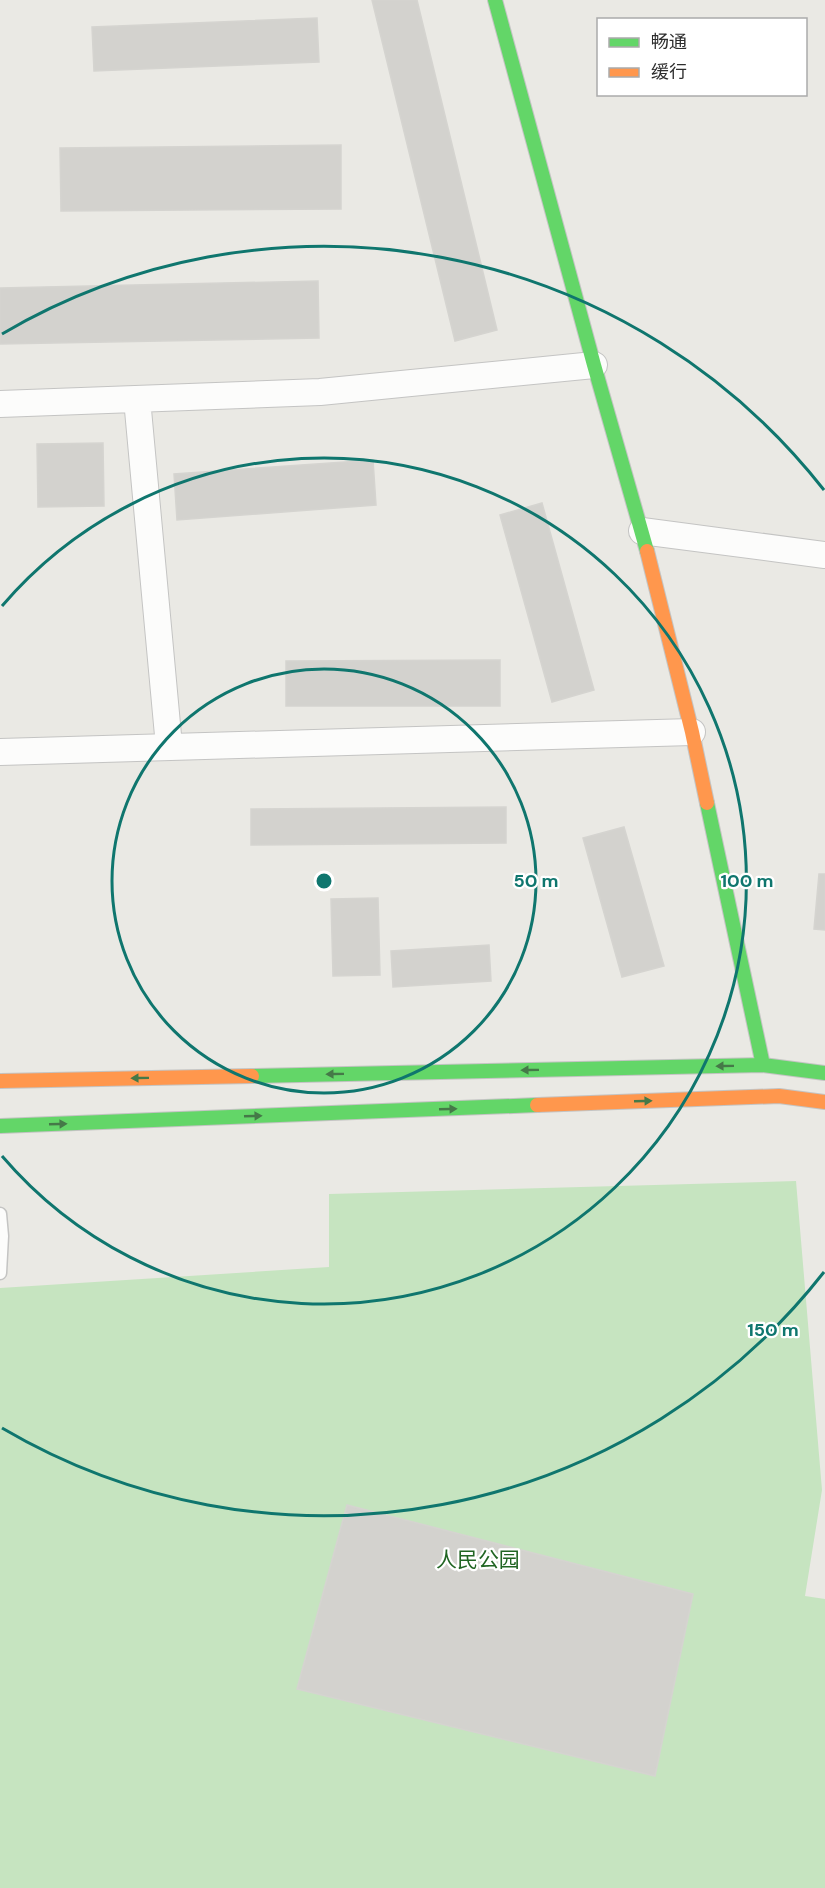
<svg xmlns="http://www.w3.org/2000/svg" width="825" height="1888" viewBox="0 0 825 1888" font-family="'DM Sans','Noto Sans SC',sans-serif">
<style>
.green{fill:#c6e4c0}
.building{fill:#d3d2ce;stroke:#d5d4d0;stroke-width:1.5}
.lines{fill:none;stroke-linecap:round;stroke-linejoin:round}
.lane-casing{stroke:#c4c4c3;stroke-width:15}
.street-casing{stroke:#c4c4c3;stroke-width:28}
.fast-casing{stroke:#c4c4c3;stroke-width:16}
.slow-casing{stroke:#c4c4c3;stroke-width:16}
.lane{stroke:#fcfcfb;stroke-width:12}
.street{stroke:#fcfcfb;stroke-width:26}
.fast{stroke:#63d668;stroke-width:14}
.slow{stroke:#ff974d;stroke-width:14}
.oneway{fill:#457948}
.ring{fill:none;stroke:#0f766e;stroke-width:3}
.labels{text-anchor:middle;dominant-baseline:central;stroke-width:4.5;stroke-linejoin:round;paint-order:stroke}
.park-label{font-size:21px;fill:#216523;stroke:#fff}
.centre{fill:#0f766e;stroke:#fff;stroke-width:3}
.ring-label{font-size:18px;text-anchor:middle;font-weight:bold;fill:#0f766e;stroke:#fff;stroke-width:4.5;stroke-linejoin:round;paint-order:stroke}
</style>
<rect width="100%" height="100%" fill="#eae9e4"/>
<path class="green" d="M796 1181 822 1490 805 1596 825 1599V1888H0V1288L329 1267V1194Z"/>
<path class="building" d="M372 0H417L497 330 455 341Z
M317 18 319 62 94 71 92 27Z
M341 145V209L61 211 60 148Z
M318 281 319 338 0 344V288Z
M103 443 104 506 38 507 37 444Z
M373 460 376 505 177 520 174 474Z
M542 503 594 690 552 702 500 515Z
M500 660V706H286V661Z
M506 807V843L251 845V809Z
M624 827 664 966 622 977 583 838Z
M819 874H825V930L814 929Z
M378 898 380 975 333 976 331 899Z
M489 945 491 981 393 987 391 951Z
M347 1505 693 1594 655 1776 297 1689Z"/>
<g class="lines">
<g class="lane-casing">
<path id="lane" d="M0 1214 2 1236 0 1273"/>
</g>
<g class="street-casing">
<path id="street" d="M137 399 169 746
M0 404 320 392 594 365
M642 531 825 555
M0 752 692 732"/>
</g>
<g class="fast-casing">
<path id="fast" d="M495 0 594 365 647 551
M707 803 763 1065
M252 1076 763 1065 825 1073
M0 1126 537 1105"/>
</g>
<g class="slow-casing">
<path id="slow" d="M647 551 692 732 707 803
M0 1081 252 1076
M537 1105 779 1096 825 1102"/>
</g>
<use href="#lane" class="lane"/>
<use href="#street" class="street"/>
<use href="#fast" class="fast"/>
<use href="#slow" class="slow"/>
</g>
<defs><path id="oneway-solid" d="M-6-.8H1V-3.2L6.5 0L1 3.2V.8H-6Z" transform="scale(1.5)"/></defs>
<g class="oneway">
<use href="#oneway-solid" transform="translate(725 1066) rotate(179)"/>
<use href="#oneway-solid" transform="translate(530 1070) rotate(179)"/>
<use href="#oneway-solid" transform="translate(335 1074) rotate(179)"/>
<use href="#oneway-solid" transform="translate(140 1078) rotate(179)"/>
<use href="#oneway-solid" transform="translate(643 1101) rotate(-2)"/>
<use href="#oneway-solid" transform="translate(448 1109) rotate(-2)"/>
<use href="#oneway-solid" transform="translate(253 1116) rotate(-2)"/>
<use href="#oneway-solid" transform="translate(58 1124) rotate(-2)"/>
</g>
<g class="ring">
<circle cx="324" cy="881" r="212"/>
<path d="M2 606A423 423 0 1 1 2 1156"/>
<path d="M824 1272A635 635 0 0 1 2 1428M2 334A635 635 0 0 1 824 490"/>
</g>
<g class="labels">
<g class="park-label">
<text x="478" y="1560">人民公园</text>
</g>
</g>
<circle cx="324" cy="881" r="9" class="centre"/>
<g class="ring-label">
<text x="536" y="887">50 m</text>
<text x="747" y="887">100 m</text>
<text x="773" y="1336">150 m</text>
</g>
<rect x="597" y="18" width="210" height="78" fill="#ffffff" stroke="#ababab" stroke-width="1.5"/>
<rect x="609" y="38" width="30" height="9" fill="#63d668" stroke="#ababab" stroke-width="1.5"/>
<text x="651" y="48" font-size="18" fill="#2d2d2d">畅通</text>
<rect x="609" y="68" width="30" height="9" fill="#ff974d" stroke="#ababab" stroke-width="1.5"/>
<text x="651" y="78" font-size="18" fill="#2d2d2d">缓行</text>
</svg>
